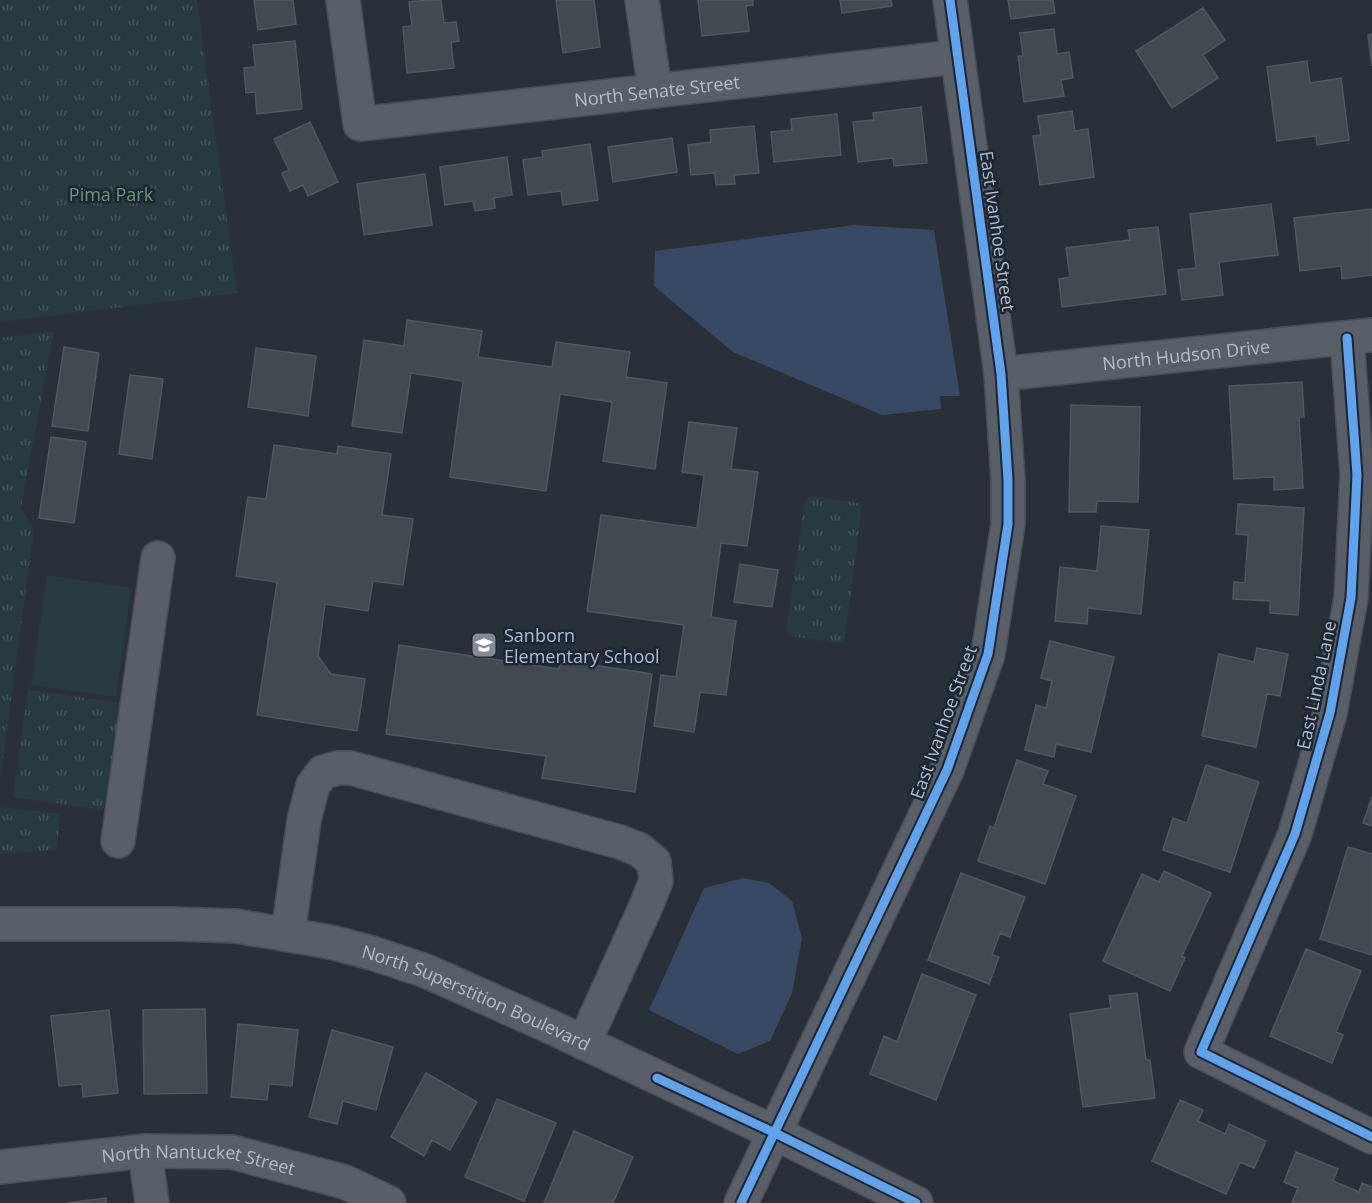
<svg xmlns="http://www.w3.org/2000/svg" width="1372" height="1203" viewBox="0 0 1372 1203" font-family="'Open Sans',sans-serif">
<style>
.grass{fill:#273a3e}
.park{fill:url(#park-tufts)}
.water{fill:#384963}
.building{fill:#444950;stroke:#52575f;stroke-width:1.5}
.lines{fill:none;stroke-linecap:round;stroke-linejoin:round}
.minor-casing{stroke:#484c53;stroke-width:36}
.minor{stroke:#5a5e66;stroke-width:33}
.cycleway-casing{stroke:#1d2633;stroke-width:13}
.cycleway{stroke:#60a3ed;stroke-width:9}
.labels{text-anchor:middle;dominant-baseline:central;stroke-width:5;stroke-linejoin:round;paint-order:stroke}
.street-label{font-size:18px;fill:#b4bcc9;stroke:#1d2633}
.park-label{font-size:18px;fill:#6b9a76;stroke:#1d2633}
.poi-label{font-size:18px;fill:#b4bcc9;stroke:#1d2633;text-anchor:start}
</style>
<defs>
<pattern id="park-tufts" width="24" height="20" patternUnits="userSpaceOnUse" patternTransform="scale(1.5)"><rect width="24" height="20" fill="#273a3e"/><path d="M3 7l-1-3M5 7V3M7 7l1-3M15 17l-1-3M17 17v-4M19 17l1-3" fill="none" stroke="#445559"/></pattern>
</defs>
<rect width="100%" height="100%" fill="#2a3038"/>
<path class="grass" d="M47 575 132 588 116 697 31 685Z"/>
<path class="park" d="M0 0H197L237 293 0 322Z
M54 331 21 508 34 529 0 781V338Z
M811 496 858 503 862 505 845 639 842 642 837 643 790 636 786 631 805 500Z
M28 690 121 703 107 802 102 810 13 797Z
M0 807 60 814 57 850 0 854Z"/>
<path class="water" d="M854 225 934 230 960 396H940L941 409 882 415 733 352 654 286 655 251Z
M743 878 769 883 792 901 802 938 792 993 770 1041 738 1054 649 1010 704 888Z"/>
<path class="building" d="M254 0H293L296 24 258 30Z
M428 0H441L444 23 456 22 459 41 451 42 454 68 407 73 403 27 412 26 409 2Z
M556 0H594L600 47 563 53Z
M698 0H753V5L746 6 749 31 702 36Z
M840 0H891L892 6 842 13Z
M1008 0H1053L1055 13 1011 19Z
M1203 8 1225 40 1203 55 1218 78 1172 108 1136 51Z
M1054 29 1057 54 1069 52 1073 78 1061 80 1064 96 1024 102 1018 56H1023L1020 33Z
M1372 34V66L1368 35Z
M295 41 302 109 257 114 255 92 246 93 244 68 255 67 253 45Z
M1307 61 1310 83 1341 78 1349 140 1317 145 1316 136 1277 141 1267 67Z
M921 107 927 163 894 166 893 158 858 162 853 122 874 120 873 113Z
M1072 111 1075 131 1088 129 1094 177 1040 185 1033 136 1041 135 1038 116Z
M837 114 841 155 774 162 771 132 792 130 791 119Z
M310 122 338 182 308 196 303 185 290 191 282 173 289 170 274 139Z
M754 126 759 173 734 175 735 184 716 185 715 173 691 175 688 145 711 142 710 130Z
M672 138 677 172 613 182 608 147Z
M590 144 598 200 563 205 561 191 528 195 523 160 543 157 542 151Z
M507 157 512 195 494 198 495 208 475 211 473 201 445 205 440 167Z
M425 174 432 225 364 235 357 184Z
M1271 204 1278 255 1219 262 1223 295 1182 300 1178 270 1196 268 1190 214Z
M1372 209V275L1342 279 1341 266 1300 271 1294 218Z
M1158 227 1166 294 1062 307 1059 279 1070 277 1066 248 1130 240 1128 230Z
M407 320 482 331 478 357 552 367 556 342 630 352 626 377 667 383 655 469 603 461 612 402 560 394 546 491 450 477 463 381 411 373 402 433 352 426 364 340 404 346Z
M64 347 99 353 88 431 52 426Z
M256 348 316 356 308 416 248 407Z
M130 375 163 379 152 459 119 454Z
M1302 382 1304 417H1299L1303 488 1274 490V477L1234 479 1229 386Z
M1071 405 1140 407 1138 502 1097 501 1096 512H1069Z
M689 422 737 428 731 469 758 472 747 546 721 543 711 617 736 621 726 695 700 692 694 732 654 726 661 675 676 677 684 625 587 611 601 515 697 528 704 475 682 472Z
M51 437 86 442 74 523 39 518Z
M274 445 337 454 338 446 391 454 382 515 413 519 403 585 373 581 368 611 325 604 318 656 331 674 365 679 357 731 257 715 277 582 236 576 248 497 266 499Z
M1238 504 1304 508 1298 615 1270 613V601L1233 599 1234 582 1245 583 1248 535 1236 534Z
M1101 526 1149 530 1141 614 1088 608 1087 624 1055 621 1060 567 1097 571Z
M740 564 778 570 772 607 734 602Z
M1050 641 1114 657 1091 752 1056 744 1054 757 1025 750 1036 705 1046 708 1052 681 1041 678Z
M399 645 559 669 560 660 652 674 635 792 542 778 546 756 386 734Z
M1257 648 1288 654 1280 696 1267 694 1256 747 1202 736 1219 654 1254 662Z
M1017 760 1048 771 1043 784 1076 796 1045 884 978 861 990 826 994 828Z
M1206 765 1259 782 1230 872 1163 850 1173 818 1187 823Z
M1372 797V826L1363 823Z
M1348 847 1372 854V955L1320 939Z
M1164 871 1211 893 1182 956 1185 958 1170 991 1103 961 1142 874 1159 882Z
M961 873 1025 897 1010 937 1000 933 992 955 999 957 989 984 928 960Z
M1306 949 1361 971 1336 1032 1343 1035 1332 1063 1270 1036Z
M922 974 976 995 936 1100 870 1074 884 1036 897 1042Z
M1137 993 1146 1060H1150L1155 1098 1083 1107 1070 1014 1111 1008 1109 996Z
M205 1009 207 1093 144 1094 143 1010Z
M109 1010 118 1093 83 1097 82 1084 59 1086 51 1016Z
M238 1024 298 1030 292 1086 269 1084 267 1100 231 1097Z
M332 1030 393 1047 376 1110 343 1101 337 1124 309 1117Z
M426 1073 477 1102 450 1150 432 1140 424 1156 391 1137Z
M497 1099 556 1123 524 1201 465 1177Z
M1180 1100 1203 1110 1198 1121 1225 1134 1229 1124 1266 1141 1254 1168 1240 1162 1226 1194 1152 1161Z
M574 1131 633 1157 613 1203H544Z
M1296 1152 1338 1169 1333 1181 1359 1192 1362 1183 1372 1187V1203H1292L1298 1188 1284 1182Z
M106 1198V1203H67Z"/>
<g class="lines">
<g class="minor-casing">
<g id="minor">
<path id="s1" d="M343 0 360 124 956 57"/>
<path d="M642 0 655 91"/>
<path d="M1347 338 1357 475 1351 598 1330 713 1295 834 1201 1052 1372 1137"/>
<path id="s2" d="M1001 374 1372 335"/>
<path d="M118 841 158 558"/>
<path id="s3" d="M0 924H173L236 926 330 942 372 953 426 971 549 1026 775 1133 916 1203"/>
<path d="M288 934 304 820 313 785 323 772 338 768H351L620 842 640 850 654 862 656 881 646 906 584 1043"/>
<path d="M145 1151 152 1203"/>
<path id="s4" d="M0 1167 145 1151 232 1152 345 1182 389 1203"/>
<path d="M741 1203 947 770 988 654 1008 524V480L1001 374 950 0"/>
</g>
</g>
<use href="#minor" class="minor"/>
<g class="cycleway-casing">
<path id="cycleway" d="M1347 338 1357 475 1351 598 1330 713 1295 834 1201 1052 1372 1137
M657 1078 775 1133 916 1203
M741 1203 947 770 988 654 1008 524V480L1001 374 950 0"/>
</g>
<use href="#cycleway" class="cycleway"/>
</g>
<defs>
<g id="school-square" transform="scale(1.35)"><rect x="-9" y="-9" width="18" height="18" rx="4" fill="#848b96" stroke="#1d2633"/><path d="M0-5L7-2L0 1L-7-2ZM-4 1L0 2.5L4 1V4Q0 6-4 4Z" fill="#fff"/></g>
</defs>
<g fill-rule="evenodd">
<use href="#school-square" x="484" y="645"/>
</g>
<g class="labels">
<g class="street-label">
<text stroke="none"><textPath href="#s1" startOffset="424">North Senate Street</textPath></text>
<text transform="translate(998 231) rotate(82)">East Ivanhoe Street</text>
<text stroke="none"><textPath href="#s2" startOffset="186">North Hudson Drive</textPath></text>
<text transform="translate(1316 685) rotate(-78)">East Linda Lane</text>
<text transform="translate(943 722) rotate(-70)">East Ivanhoe Street</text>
<text stroke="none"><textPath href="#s3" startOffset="488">North Superstition Boulevard</textPath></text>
<text stroke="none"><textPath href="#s4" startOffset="200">North Nantucket Street</textPath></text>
</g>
<g class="park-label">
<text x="111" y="194">Pima Park</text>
</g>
<g class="poi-label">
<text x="504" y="635">Sanborn<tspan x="504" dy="21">Elementary School</tspan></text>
</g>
</g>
</svg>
